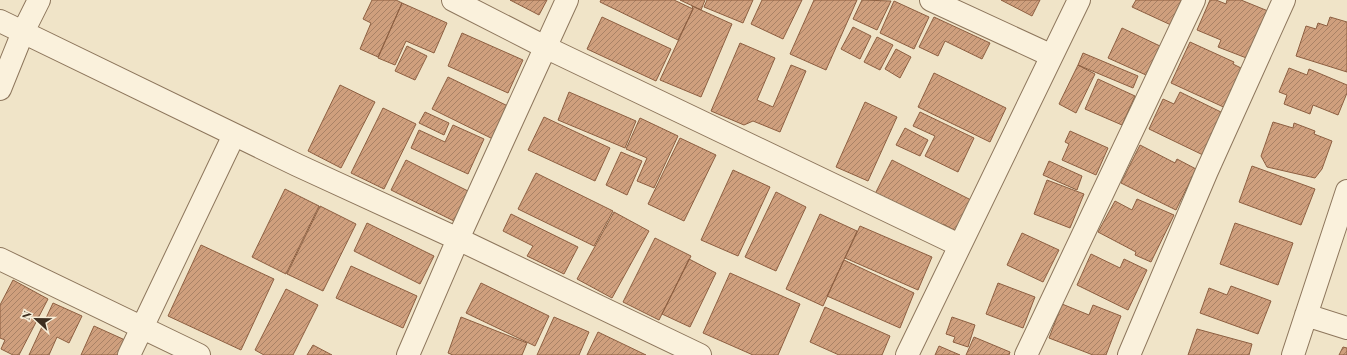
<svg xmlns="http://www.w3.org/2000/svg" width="1347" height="355" viewBox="0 0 1347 355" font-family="'Playfair Display',serif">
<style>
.building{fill:url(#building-hatch);stroke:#8d5f41}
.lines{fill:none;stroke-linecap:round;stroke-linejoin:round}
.minor-casing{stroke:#8d765c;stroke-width:24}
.minor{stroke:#faf1dc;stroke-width:22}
</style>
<defs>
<pattern id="building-hatch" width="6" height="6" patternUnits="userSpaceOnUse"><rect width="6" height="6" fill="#cf9f7d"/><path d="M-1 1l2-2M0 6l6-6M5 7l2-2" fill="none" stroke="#a98266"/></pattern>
</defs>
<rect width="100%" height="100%" fill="#f0e4c8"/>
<path class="building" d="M372 0H396L402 3 378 57 360 49 371 23 363 19Z
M510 0H547L539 15Z
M601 0H674L693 9 678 40 600 2Z
M680 0H705L701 10Z
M707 0H753L743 23 704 7Z
M762 0H802L783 39 751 24Z
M814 0H857L826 70 790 54Z
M862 0 891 1 877 30 853 19Z
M1001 0H1040L1032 16Z
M1136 0H1182L1171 25 1132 7Z
M1210 0H1216L1226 4 1227 0H1241L1268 11 1249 59 1218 47 1221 40 1197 30Z
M894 1 929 17 914 49 880 33Z
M402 3 447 23 434 53 406 41 395 65 378 58Z
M692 6 732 24 701 97 660 80 693 9Z
M602 17 671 49 656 81 587 49Z
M934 17 990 43 982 59 945 41 938 56 919 47Z
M1330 17 1347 22V72L1296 56 1306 26 1316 29 1318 23 1327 26Z
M853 27 871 36 860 59 841 49Z
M1122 28 1160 46 1146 75 1108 58Z
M462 33 523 60 508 93 448 66Z
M877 37 893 45 880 70 864 62Z
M1190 42 1234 62 1233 64 1247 71 1230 110 1171 83Z
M740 43 775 58 757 100 773 107 791 65 806 71 780 132 753 121 744 125 711 111Z
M407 46 427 56 415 80 395 71Z
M896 49 911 57 900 78 885 69Z
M1083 53 1138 76 1133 88 1078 65Z
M1078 65 1095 74 1076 113 1059 104Z
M1289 68 1307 75 1309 69 1347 85V93L1338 115 1313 105 1310 114 1284 104 1287 95 1279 92Z
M934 73 1006 108 990 142 918 107Z
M448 77 514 109 499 142 432 109Z
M1098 79 1135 96 1122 125 1085 109Z
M340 85 375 102 341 168 308 151Z
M569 92 636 121 625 148 558 120Z
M1180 92 1223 113 1203 155 1149 129 1163 99 1174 104Z
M865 102 897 117 868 181 836 167Z
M383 108 416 124 384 189 351 173Z
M425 112 449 123 444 135 419 123Z
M920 112 974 138 958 172 925 156 935 136 913 126Z
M544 117 610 148 595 181 528 150Z
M640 118 678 136 654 188 637 181 647 158 626 149Z
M1273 122 1293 128 1294 123 1315 131 1314 134 1332 141 1322 169 1315 178 1267 167 1261 156Z
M453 125 484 139 468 174 411 148 419 130 445 142Z
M905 128 928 140 920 156 896 145Z
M1070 131 1108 148 1096 175 1062 160 1069 144 1065 142Z
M680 138 716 155 684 221 648 204Z
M1140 145 1175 163 1177 159 1196 169 1176 210 1121 183Z
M621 152 642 161 627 195 606 185Z
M406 160 472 193 458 223 391 190Z
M892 160 971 200 956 231 943 224 940 229 874 196Z
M1049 161 1082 176 1077 190 1043 175Z
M1252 166 1315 189 1301 225 1239 202Z
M733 170 770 187 738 256 701 240Z
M536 173 613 211 594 246 518 209Z
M1047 180 1084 194 1070 228 1034 214Z
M285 189 319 206 286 274 252 257Z
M776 192 806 207 776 271 745 257Z
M1137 199 1174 215 1151 262 1135 255 1136 252 1098 232 1115 201 1132 210Z
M320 206 356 224 323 291 287 274Z
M614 212 649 231 612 298 577 279Z
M511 214 578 247 564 274 527 256 533 246 503 231Z
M820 214 857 231 823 306 786 289Z
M367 223 434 256 420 284 354 251Z
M1235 223 1293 243 1278 285 1220 264Z
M860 226 932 257 918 290 845 258Z
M1022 233 1059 250 1043 282 1007 265Z
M655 238 691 256 659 320 623 302Z
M201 245 274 279 241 350 168 316Z
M1091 254 1120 268 1124 259 1147 270 1128 310 1077 285Z
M689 259 716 273 690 327 662 314Z
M844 260 914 293 900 328 827 296Z
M351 266 417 296 403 328 336 298Z
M730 273 800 304 778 355H753L703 333Z
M13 280 48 299 19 355H13L1 349 5 340 0 338V305Z
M481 283 549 316 535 346 466 313Z
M998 283 1035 297 1023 328 986 314Z
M1231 286 1271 301 1258 334 1200 313 1209 288 1227 295Z
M286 289 318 305 293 355H264L255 350Z
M53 303 82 316 69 343 57 337 49 355H29Z
M1062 304 1089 315 1093 305 1121 316 1106 355H1093L1049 338Z
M825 307 890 336 882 355H839L810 342Z
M461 317 527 343 522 355H453L448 353Z
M554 317 589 332 579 355H537Z
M952 317 975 325 968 347 953 342 955 337 946 334Z
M94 326 125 340 119 355H81Z
M1197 329 1252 344 1249 355H1188Z
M598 332 646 355H587Z
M974 337 1010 352 1009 355H966Z
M313 345 332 355H307Z
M939 346 960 355H935Z
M1343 347 1347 348V355H1339Z"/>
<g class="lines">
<g class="minor-casing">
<path id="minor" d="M453 0 545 47 959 245
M931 0 1050 55
M0 21 297 165 458 239 700 355
M0 89 23 32 39 0
M0 259 199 355
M1306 315 1347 328
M129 355 234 135
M408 355 458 239 567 0
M907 355 1079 0
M1026 355 1194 0
M1129 355 1207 171 1284 0
M1293 355 1347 191"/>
</g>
<use href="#minor" class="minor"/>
</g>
<g transform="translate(36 319) rotate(292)" stroke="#f7eed8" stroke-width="3" paint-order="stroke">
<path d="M0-3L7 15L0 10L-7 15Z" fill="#3d2e20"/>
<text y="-6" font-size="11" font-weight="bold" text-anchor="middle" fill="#3d2e20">N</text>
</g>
</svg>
